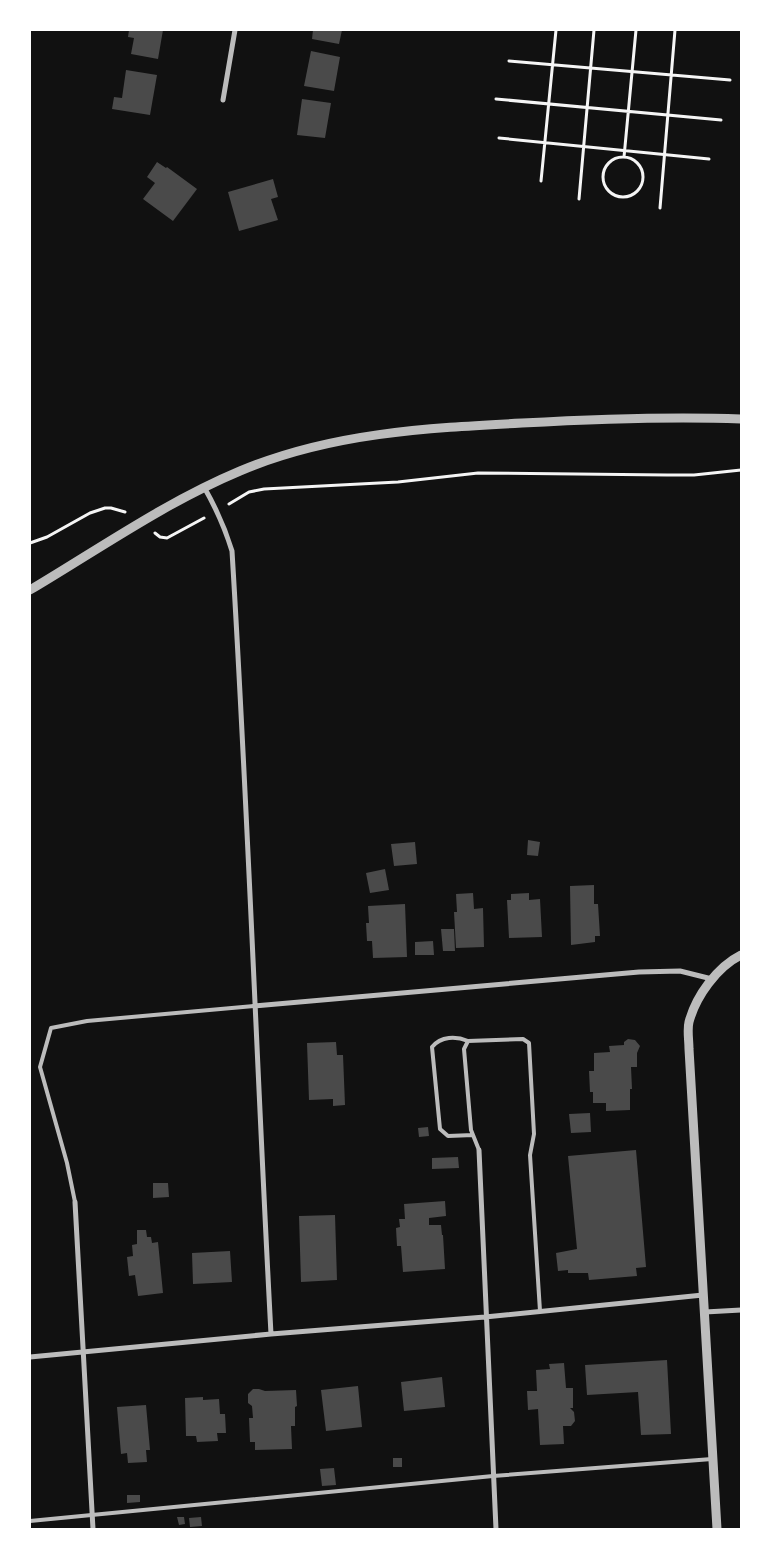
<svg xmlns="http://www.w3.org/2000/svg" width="771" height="1559" viewBox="0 0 771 1559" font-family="'IBM Plex Sans',sans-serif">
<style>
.building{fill:#4a4a4a}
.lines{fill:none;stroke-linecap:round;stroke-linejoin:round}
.path{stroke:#f5f5f5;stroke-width:3}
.service{stroke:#bcbcbc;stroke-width:4}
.minor{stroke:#bcbcbc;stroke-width:5}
.tertiary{stroke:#bcbcbc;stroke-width:9}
</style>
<rect width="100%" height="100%" fill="#111"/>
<path class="building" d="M129 30H163L158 59 131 54 134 38 128 37Z
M313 30H342L339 44 312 39Z
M311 51 340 57 334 91 304 86Z
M126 70 157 75 150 115 112 109 114 97 122 98Z
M302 99 331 103 325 138 297 135Z
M157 162 166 168 167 167 197 189 173 221 143 199 155 183 147 177Z
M273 179 278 197 271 199 278 220 239 231 228 192Z
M528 840 540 842 538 856 527 855Z
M415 842 417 864 394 866 391 844Z
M385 869 389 890 370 893 366 873Z
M594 885V904H598L600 936H595V942L571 945 570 886Z
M473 893 474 909 483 908 484 947 456 948 454 912H457L456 894Z
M529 893V900L540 899 542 937 509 938 507 900H511V894Z
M405 904 407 957 373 958 372 941H367L366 923H369L368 906Z
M441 929H454L455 951H443Z
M433 941 434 955H415V942Z
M628 1039 635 1040 640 1046 637 1053V1067H631L632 1089H630V1110L606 1111V1103H593V1092H590L589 1071H594V1053L610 1052 609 1046 624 1045V1042Z
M336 1042 337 1055H343L345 1105 333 1106V1099L309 1100 307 1043Z
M590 1113 591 1132 571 1133 569 1114Z
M428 1127 429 1136 419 1137 418 1128Z
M636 1150 646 1267 636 1268 637 1276 589 1280 588 1273H568V1270L558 1271 556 1253 577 1249 568 1156Z
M458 1157 459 1168 432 1169V1158Z
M153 1183H168L169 1197 153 1198Z
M445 1201 446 1216 429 1218V1225H441L442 1235H443L445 1269 403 1272 401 1246H397L396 1228 400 1227 399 1219H405L404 1204Z
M335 1215 337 1280 301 1282 299 1216Z
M137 1230H146L147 1237H151L152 1243 158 1242 163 1293 138 1296 135 1275 129 1276 127 1257 133 1256 132 1245 137 1244Z
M230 1251 232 1282 193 1284 192 1253Z
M667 1360 671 1434 641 1435 638 1392 587 1395 585 1365Z
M564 1363 566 1388H573V1408H570L574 1412 575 1421 571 1426H563L564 1444 540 1445 538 1409 528 1410 527 1391H537L536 1370 550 1369 549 1364Z
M442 1377 445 1407 404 1411 401 1382Z
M358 1386 362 1427 326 1431 321 1390Z
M253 1389H259L265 1391 296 1390 297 1406 295 1407V1426H291L292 1449 255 1450V1442H250L249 1418H253L252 1406 248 1403V1394Z
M203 1397V1400L219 1399 220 1414H225L226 1433H217L218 1441 197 1442 196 1436H186L185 1398Z
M146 1405 150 1450H146L147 1462 128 1463 127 1453 121 1454 117 1407Z
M393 1458H402V1467H393Z
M334 1468 336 1485 322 1486 320 1469Z
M127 1495H140V1502L127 1503Z
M177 1517H184L185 1524 179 1525Z
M201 1517 202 1526 190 1527 189 1518Z"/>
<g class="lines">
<path class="path" d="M509 61 730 80
M496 99 721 120
M499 138 709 159
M603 177a20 20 0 1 1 40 0a20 20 0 1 1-40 0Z
M624 157 636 30
M541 181 556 30
M579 199 594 30
M660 208 675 30
M229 504 249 492 264 489 398 482 478 473 667 475H694L741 470
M155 533 160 537 167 538 204 518
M30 543 47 537 90 513 105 508H111L125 512"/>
<path class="service" d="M468 1041C456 1036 441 1036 432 1047L440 1129 448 1136 473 1135
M479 1150 471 1130 464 1049 468 1041 523 1039 529 1043 534 1134 530 1155 540 1311
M75 1202 67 1163 40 1067 51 1028 87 1021 254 1006
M30 1521 493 1476 712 1459"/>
<path class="minor" d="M223 100 235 30
M204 487C216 508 225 528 232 551 248 812 257 1073 271 1334
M254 1006 639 972 680 971 712 979
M479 1150 496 1529
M75 1202 93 1529
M705 1312 741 1310
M30 1357 271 1334 485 1317 703 1295"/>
<path class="tertiary" d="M30 590C99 549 166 502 240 471 330 433 426 428 522 423 595 419 668 416 741 419
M717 1529 689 1049C689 1040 687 1030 689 1022 696 996 717 967 741 955"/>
</g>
<rect width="771" height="1559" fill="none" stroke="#ffffff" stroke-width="62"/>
</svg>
